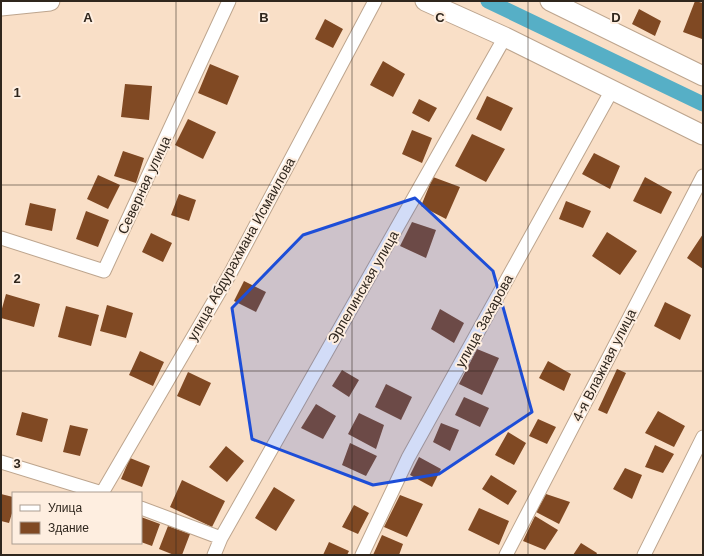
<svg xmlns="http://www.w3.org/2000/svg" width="704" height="556" viewBox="0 0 704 556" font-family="Helvetica,sans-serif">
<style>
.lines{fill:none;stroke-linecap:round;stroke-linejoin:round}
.canal{stroke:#56afc6;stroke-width:15}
.building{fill:#804923}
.minor-casing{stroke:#bda58e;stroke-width:15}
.secondary-casing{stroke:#bda58e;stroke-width:21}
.minor{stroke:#fff;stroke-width:13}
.secondary{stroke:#fff;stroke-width:19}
.marked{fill:#1d4ed8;fill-opacity:0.2;stroke:#1d4ed8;stroke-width:3;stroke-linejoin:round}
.grid{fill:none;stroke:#2f261d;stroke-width:1;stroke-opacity:0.55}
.labels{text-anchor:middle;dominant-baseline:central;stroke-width:4;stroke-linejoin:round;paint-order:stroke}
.street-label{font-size:14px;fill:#2f261d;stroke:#feeee0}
.grid-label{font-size:13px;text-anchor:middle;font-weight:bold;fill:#2f261d;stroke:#feeee0;stroke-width:4;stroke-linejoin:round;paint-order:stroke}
</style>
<rect width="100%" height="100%" fill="#f9dfc7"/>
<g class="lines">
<path class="canal" d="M488 1 703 104"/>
</g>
<path class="building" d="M695 1 703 3V37L702 39 683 32Z
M639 9 661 21 655 36 632 24Z
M325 19 343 29 333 48 315 39Z
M383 61 405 74 393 97 370 85Z
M210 64 239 76 227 105 198 93Z
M125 84 152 86 149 120 121 117Z
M487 96 513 108 501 131 476 119Z
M419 99 437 108 429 122 412 113Z
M188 119 216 132 203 159 175 145Z
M412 130 432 138 422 163 402 154Z
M472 134 505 149 486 182 455 166Z
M123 151 144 158 136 183 114 176Z
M594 153 620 166 610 189 582 174Z
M98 175 120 185 108 209 87 199Z
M433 177 460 187 446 219 421 206Z
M645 177 672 192 661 214 633 201Z
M179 194 196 200 189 221 171 215Z
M566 201 591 211 583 228 559 219Z
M30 203 56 209 52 231 25 225Z
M86 211 109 220 98 247 76 239Z
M412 222 436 230 426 258 400 246Z
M607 232 637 251 620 275 592 256Z
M151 233 172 243 163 262 142 252Z
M703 234V269L687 258Z
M244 281 266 292 256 312 234 301Z
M6 294 40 304 34 327 1 318V312Z
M665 302 691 315 680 340 654 326Z
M107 305 133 313 126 338 100 331Z
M66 306 99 315 91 346 58 337Z
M440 309 464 323 454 343 431 329Z
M477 349 499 358 482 395 459 384Z
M140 351 164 362 153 386 129 375Z
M548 361 571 374 564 391 539 378Z
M617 369 626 373 607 414 598 410Z
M342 370 359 380 349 397 332 386Z
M188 372 211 383 200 406 177 396Z
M386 384 412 397 401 420 375 407Z
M464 397 489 408 480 427 455 415Z
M316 404 336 416 323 439 301 428Z
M658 411 685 426 674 447 645 433Z
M22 412 48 419 42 442 16 435Z
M359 413 384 425 376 449 348 434Z
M538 419 556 427 547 444 529 436Z
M441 423 459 430 450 451 433 442Z
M70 425 88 429 80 456 63 452Z
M508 432 526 443 514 465 495 455Z
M350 443 377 456 366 476 342 465Z
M655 445 674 454 663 473 645 467Z
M226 446 244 461 227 482 209 467Z
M419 457 441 469 432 487 410 475Z
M130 458 150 466 142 487 121 479Z
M625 468 642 475 632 499 613 489Z
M491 475 517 491 508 505 482 489Z
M182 480 225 501 212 527 170 507Z
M274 487 295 500 276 531 255 518Z
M1 494 13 497V510L9 523 1 521Z
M546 494 570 502 559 524 536 512Z
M400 495 423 504 407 537 384 527Z
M354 505 369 513 358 534 342 527Z
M479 508 509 521 499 545 468 530Z
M535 516 558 530 545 550 523 541Z
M141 517 160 524 152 546 141 542Z
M168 526 190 534 182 555H174L159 549Z
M382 535 403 544 399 555H373Z
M329 542 349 551 347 555H323Z
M581 543 597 553 596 555H573Z"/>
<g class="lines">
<g class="minor-casing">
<path id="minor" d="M1 238 104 271 229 1
M1 462 102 493
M102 493 231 272 375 1
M141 508 221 538
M214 555 221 538 505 37
M362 555 408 458 612 90
M506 555 703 176
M644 555 703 437"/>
</g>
<g class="secondary-casing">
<path id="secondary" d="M425 1 505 37 703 135
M550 1 703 76
M1 6 50 1"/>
</g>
<use href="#minor" class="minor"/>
<use href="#secondary" class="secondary"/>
</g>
<path class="marked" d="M415 198 493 271 532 412 439 474 373 485 252 439 232 308 303 235Z"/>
<path class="grid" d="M176 1V555M352 1V555M528 1V555M1 185H703M1 371H703"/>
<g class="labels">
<g class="street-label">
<text transform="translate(144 185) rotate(-65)">Северная улица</text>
<text transform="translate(241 249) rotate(-61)">улица Абдурахмана Исмаилова</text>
<text transform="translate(363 287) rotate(-60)">Эрпелинская улица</text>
<text transform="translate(484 321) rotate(-61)">улица Захарова</text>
<text transform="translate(604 365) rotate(-63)">4-я Влажная улица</text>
</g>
</g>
<g class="grid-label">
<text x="88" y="22">A</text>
<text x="264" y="22">B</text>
<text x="440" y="22">C</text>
<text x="616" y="22">D</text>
<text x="17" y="97">1</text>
<text x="17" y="283">2</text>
<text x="17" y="468">3</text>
</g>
<rect width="704" height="556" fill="none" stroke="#2f261d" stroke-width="4"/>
<rect x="12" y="492" width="130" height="52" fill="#feeee0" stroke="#ab9e92"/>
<rect x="20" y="505" width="20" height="6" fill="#ffffff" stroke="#ab9e92"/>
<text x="48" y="512" font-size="12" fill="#2f261d">Улица</text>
<rect x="20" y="522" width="20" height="12" fill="#804923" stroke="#ab9e92"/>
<text x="48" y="532" font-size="12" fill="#2f261d">Здание</text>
</svg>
